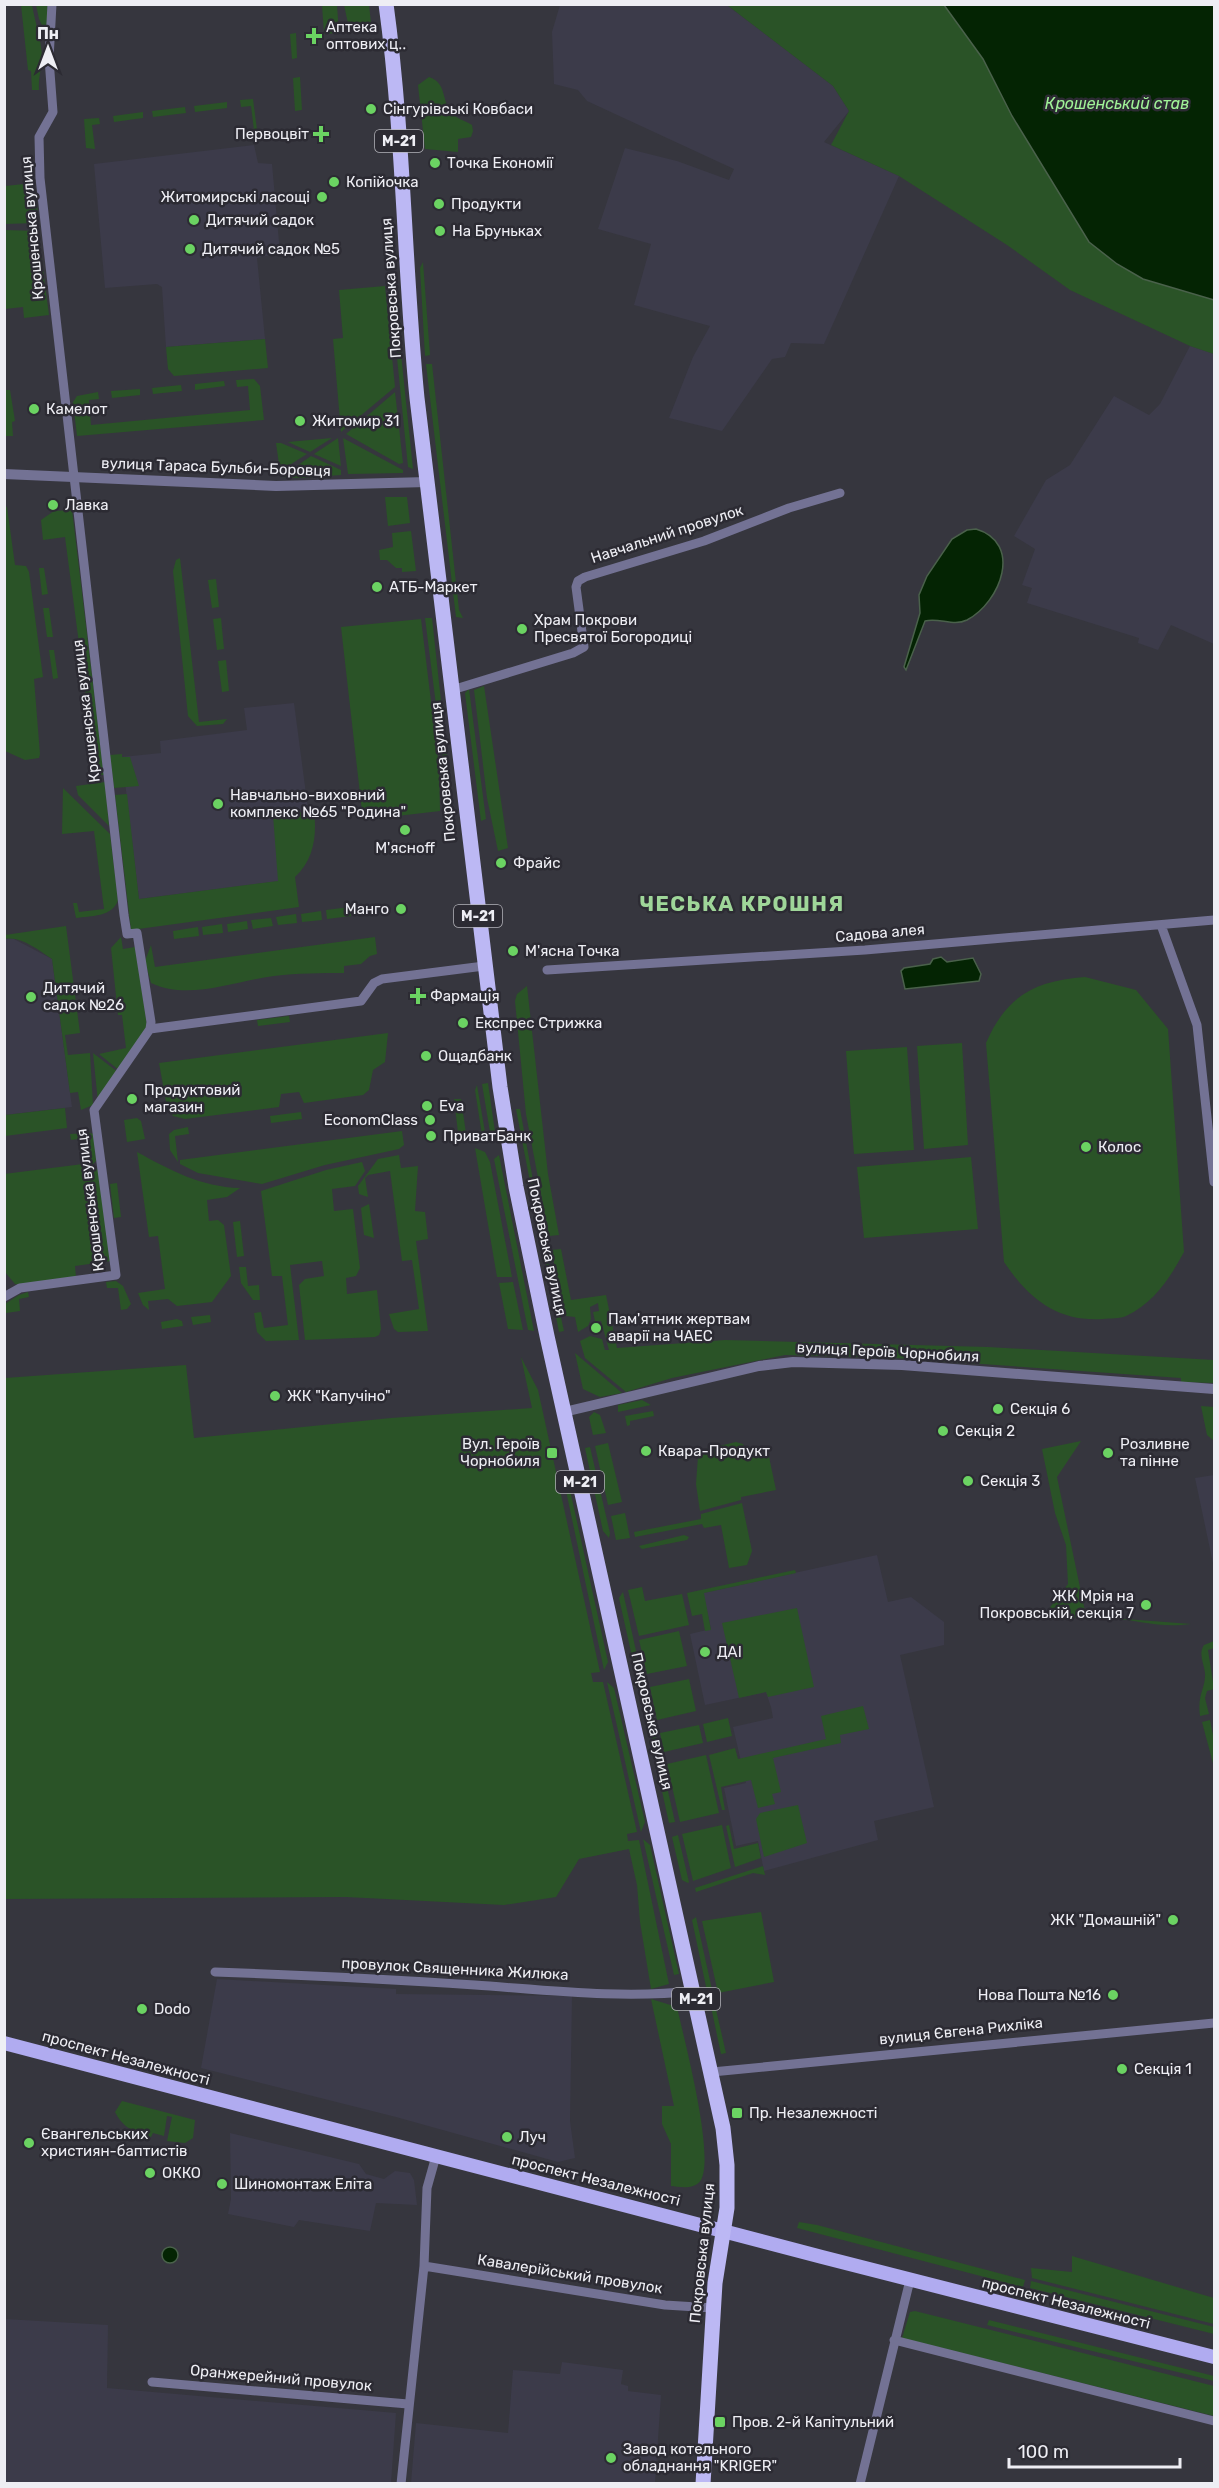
<svg xmlns="http://www.w3.org/2000/svg" width="1219" height="2488" viewBox="0 0 1219 2488" font-family="Rubik,sans-serif">
<style>
.built{fill:#3c3b4a}
.green{fill:#2a5327}
.water{fill:#042403;stroke:#4a614b;stroke-width:1.5}
.lines{fill:none;stroke-linecap:round;stroke-linejoin:round}
.minor{stroke:#737294;stroke-width:9}
.tertiary{stroke:#737294;stroke-width:10}
.primary{stroke:#b0abf0;stroke-width:14}
.trunk{stroke:#bcb8f4;stroke-width:15}
.poi-dot{fill:#6bd362;stroke:#2c2b33;stroke-width:2}
.labels{text-anchor:middle;dominant-baseline:central;stroke-width:5;stroke-linejoin:round;paint-order:stroke}
.shield{fill:#2c2b33;stroke:#b4b4ba;stroke-width:1.5}
.shield-label{font-size:14px;font-weight:bold;fill:#eeeef4}
.poi-label{font-size:15px;fill:#eeeef4;stroke:#2c2b33;text-anchor:start}
.street-label{font-size:15px;fill:#eeeef4;stroke:#2c2b33}
.water-label{font-size:16px;font-style:italic;fill:#a1f398;stroke:#2c2b33}
.district-label{font-size:21px;font-weight:bold;letter-spacing:1.5px;fill:#9fd699;stroke:#2c2b33}
</style>
<rect width="100%" height="100%" fill="#36363e"/>
<path class="built" d="M560 5H727L833 86 849 111 824 142 899 176 824 344 791 343 785 357 772 359 722 431 669 418 693 357 710 326 634 305 651 244 598 229 625 148 677 161 729 180 734 169 587 101 578 90 554 84 552 32Z
M254 145 258 163 272 164 280 253 257 258 265 339 166 347 162 287 157 284 105 288 94 164Z
M1190 346 1214 354V644L1171 625 1158 650 1138 643 1139 638 1027 603 1032 588 1022 585 1035 549 1014 536 1046 480 1070 465 1114 396 1149 415 1160 404Z
M294 703 310 824 287 880 139 899 122 757 161 753 160 741 247 730 244 708Z
M12 938 52 959 72 1107 5 1115 4 939Z
M1214 1475V1568L1195 1478Z
M877 1555 888 1602 911 1597 944 1622V1645L900 1655 934 1807 874 1821 878 1840 764 1871 758 1841 736 1846 724 1788 746 1783 733 1727 773 1718 771 1707 766 1692 705 1705 690 1634 711 1629 703 1593Z
M217 1979 396 1989V1994L572 1996 570 2121 575 2158 558 2162 396 2117 201 2068Z
M230 2133 359 2164 366 2174 384 2179 395 2171 410 2173 414 2180 417 2205 376 2203 370 2231 299 2220 294 2227 228 2214 231 2199Z
M5 2319 108 2325 107 2388 396 2413 391 2483H5Z
M562 2362 623 2370 621 2384 628 2386V2391L661 2395 655 2483H411L416 2423 508 2433 513 2370 560 2374Z"/>
<path class="green" d="M21 5H32C35 22 41 38 42 57 42 68 38 77 39 90H32L31 71 28 70Z
M36 5H48L46 34 39 19Z
M322 5H337L339 33 324 34Z
M344 5H369L372 32 349 28Z
M727 5H944L983 59 1012 116 1182 288 1214 300V354L1190 346 1070 290 1007 245 899 176 831 145 849 111 833 86Z
M296 33 297 58 292 59 290 34Z
M300 77 302 110 295 111 293 78Z
M429 77C447 83 441 99 451 112 456 119 464 120 472 125L473 131 471 137 458 139V152L425 149 418 85Z
M253 99 257 130H254L251 106 241 107 240 100Z
M227 102V108L195 112 194 106Z
M185 107 186 113 153 117 152 111Z
M143 112V118L114 122 113 116Z
M99 118 100 124 92 125 95 149 86 148 84 119Z
M24 184C39 190 37 206 38 220L36 223 5 224V186Z
M5 230 38 231 49 315 24 318 23 307 5 309Z
M423 262 430 355 425 356 420 268Z
M385 286 395 387 341 432 333 339 343 338 339 290Z
M394 287 413 469 408 467 390 288Z
M265 339 268 368 174 376 168 369 166 347Z
M426 364H432L459 610 463 618 456 617Z
M254 379 260 386 264 420 77 436 73 402 77 396 98 392 99 399 89 400 91 425 250 410 248 386 237 387 236 380Z
M224 381 225 386 195 390V384Z
M181 385 182 391 153 394 152 388Z
M140 389V395L112 398 111 391Z
M5 390H10L15 421 12 422 13 436H5Z
M395 392 403 463 399 464 346 434Z
M332 438 310 452 288 442Z
M338 438 341 466 314 454Z
M343 438 403 470V473L348 474Z
M276 443H281L307 454 280 471Z
M311 456 341 470V475L301 478 281 477Z
M385 497H407L410 523 388 526Z
M5 506 7 507 15 565 26 566 29 572 43 677 34 679 40 754 39 758 25 760 5 751Z
M72 510 104 775H100L99 765H95L65 537 43 540 41 520 54 511Z
M411 531 416 571 402 572V568H396L387 560H380L379 550 393 547 392 533Z
M180 558 199 722 227 719 223 724 197 726 188 716 173 571 176 560Z
M39 568H44L48 594 42 595Z
M216 579 219 607 212 608 208 580Z
M43 608H49L53 637H47Z
M221 618 224 649 217 650 213 619Z
M425 618H432L449 775 444 768Z
M421 619 439 767 440 811 363 820 341 627Z
M49 650H54L58 678 53 679Z
M226 660 229 691 222 692 218 661Z
M484 686 508 848 498 851 487 798 474 690Z
M469 689 486 819 481 821 465 693Z
M122 754V757H130L139 786 114 788 110 755Z
M105 782 109 826 78 795 76 786Z
M63 788 110 834 118 900C113 917 90 916 76 918L73 903H77L79 912 104 909 94 831 62 834Z
M127 794 139 899 278 881 273 815 314 811C317 835 314 860 295 877L299 907 131 930 115 795Z
M350 907 351 916 327 919 326 910Z
M321 911 322 920 302 922 301 914Z
M296 914 297 923 278 925 276 917Z
M271 918 273 926 253 929 251 920Z
M247 921 248 929 228 932 227 924Z
M222 924 223 933 203 935 202 927Z
M66 926 80 1033 65 1035 68 1055 90 1053 93 1105 81 1110 78 1092 70 1093 52 959C38 950 21 936 5 939V935Z
M198 927 199 936 174 939 173 931Z
M121 937 123 949 135 947 148 1031 120 1071 99 1054 126 1048 122 1015H118L111 948Z
M375 937 377 954 370 956 361 964 344 966V973C321 973 298 973 274 976 235 981 189 1001 151 983L145 961 151 945 155 967Z
M1085 977 1136 990 1168 1029 1184 1252C1170 1278 1154 1303 1126 1316 1120 1319 1110 1318 1103 1319 1057 1322 1029 1299 1004 1262L986 1043C1007 995 1035 981 1085 977Z
M527 986 548 1174 559 1235 549 1236 526 1114 515 1001 517 994Z
M289 1016 290 1022 258 1026 257 1020Z
M388 1033 385 1062 373 1070 369 1090 363 1095 304 1103 299 1092 281 1094 279 1107 185 1119 173 1116 167 1107 159 1063Z
M962 1043 968 1145 924 1149 917 1046Z
M907 1047 914 1150 854 1154 846 1051Z
M93 1053 119 1073 98 1102Z
M488 1083 496 1139 491 1138 482 1084Z
M477 1085 486 1138 482 1135 475 1090Z
M454 1099H461L467 1140 459 1141Z
M65 1108 67 1128 5 1136V1115Z
M516 1109H520L546 1251 564 1331 559 1332Z
M301 1112 302 1119 271 1123 270 1116Z
M137 1118 141 1121 145 1139 127 1142 124 1120Z
M188 1127 189 1134 175 1136 178 1162 170 1150 169 1134 174 1130Z
M402 1131 404 1145 399 1149 325 1165 262 1184 198 1173 180 1164V1160Z
M89 1133 94 1134 96 1161 81 1176 99 1168 111 1261 75 1266 76 1277 21 1285 15 1284 5 1272 4 1174 91 1163 87 1138 71 1140 70 1134Z
M475 1148 485 1152 490 1162 512 1277H497Z
M137 1152C170 1170 201 1187 240 1188L227 1197 207 1200 209 1221 218 1220 224 1225 231 1276 212 1302 177 1306 168 1299 148 1301 149 1310 143 1305 138 1293 165 1289 158 1236 149 1237Z
M399 1155 401 1168 418 1166 415 1211 425 1212 428 1239 416 1241 428 1331 398 1332 394 1329 389 1314 419 1309 412 1260 402 1261 390 1171 368 1175 365 1178 368 1197 359 1194 358 1186 378 1159Z
M499 1155 534 1331 528 1330 494 1159Z
M971 1157 978 1229 864 1238 857 1167Z
M362 1162 365 1171 355 1186 332 1189 334 1211 353 1209 360 1268 356 1276 346 1278 347 1294 377 1290 381 1329 379 1335 375 1337 305 1340 299 1285 305 1279 324 1276 322 1261 290 1265 299 1340 266 1341 257 1332 254 1313 261 1312 264 1328 288 1325 282 1276H272L261 1191 326 1170Z
M117 1183 121 1217 114 1218 110 1184Z
M369 1204 374 1238 364 1235 361 1208Z
M240 1221 244 1256 237 1257 233 1222Z
M561 1249 571 1300 606 1295 617 1348 725 1340 988 1347 1214 1360V1383L1181 1382V1378L896 1358 785 1355 672 1378 626 1392 585 1358 580 1341 590 1336 602 1339 605 1350H609L601 1321H595L593 1312 599 1311 598 1303 590 1307 591 1319 588 1326 578 1332 575 1317 566 1316 551 1250Z
M239 1267H246L248 1286 259 1285 260 1300H253L241 1283Z
M116 1281 123 1286 131 1304 127 1309 121 1310 118 1288H107L106 1282Z
M513 1282 523 1330 508 1329 499 1283Z
M28 1292 29 1297 19 1299 20 1311 6 1313 5 1304 19 1295Z
M210 1315 211 1322 193 1325 191 1317Z
M177 1319 182 1321 183 1326 162 1329 161 1322Z
M575 1353 622 1393 600 1397 583 1389Z
M521 1357 538 1390 600 1672 591 1673 593 1682H603L637 1832 627 1834 628 1841 639 1840 669 1984 651 1989 640 1922 637 1885 629 1849 579 1859 556 1897 504 1905 346 1897 5 1899V1378L186 1365 194 1438 391 1418 532 1408Z
M642 1400 651 1405 618 1412V1405Z
M1201 1406 1214 1407V1441L1207 1435Z
M653 1411 654 1416 630 1421V1425L627 1426 625 1416Z
M594 1412 600 1415 606 1433 593 1435 589 1417Z
M1081 1441 1057 1477 1086 1616 1191 1624C1160 1628 1141 1621 1111 1618 1088 1616 1064 1618 1041 1619L1068 1584 1066 1545 1055 1513 1042 1449Z
M736 1442 743 1444 748 1456 768 1452 776 1490 741 1497V1500L700 1511 696 1484 698 1457 706 1449Z
M608 1443 622 1502 608 1505 595 1446Z
M590 1447 610 1533 609 1538 603 1531 585 1448Z
M562 1472H566L608 1662 604 1670Z
M742 1503 752 1551 747 1565 729 1568 721 1525 704 1528 702 1524 635 1537 634 1532 701 1519V1514Z
M625 1513 630 1538 616 1540 611 1516Z
M684 1535 689 1537 687 1540 642 1549 639 1546Z
M795 1570 796 1573 704 1593 711 1630 705 1631 702 1614 692 1616 687 1593Z
M642 1587 645 1601 682 1594 689 1625 639 1636 628 1590Z
M623 1592 642 1678 637 1679 619 1598Z
M797 1608 814 1687 768 1697 766 1692 739 1698 722 1623Z
M679 1631 687 1666 647 1674 639 1640Z
M1214 1641V1648L1208 1650 1214 1689 1207 1691 1205 1698 1209 1714 1200 1716C1197 1694 1206 1688 1205 1673 1204 1663 1198 1654 1204 1645Z
M689 1679 696 1711 657 1720 650 1687Z
M607 1682 614 1688 645 1822 641 1832Z
M644 1686 650 1715 645 1716 639 1687Z
M863 1706 869 1729 840 1735 841 1743 773 1758 781 1792 772 1794 775 1804 758 1808 751 1780 721 1787 725 1810H722L709 1755 735 1748 738 1759 826 1739 821 1716Z
M728 1718 732 1736 707 1742 703 1724Z
M1210 1720 1214 1740V1767L1202 1722Z
M699 1725 703 1743 664 1752 660 1733Z
M655 1734 675 1822 669 1823 651 1741Z
M706 1755 719 1813 680 1822 667 1764Z
M798 1805 807 1843 764 1857 756 1819 760 1813Z
M722 1825 731 1868 693 1881 682 1834Z
M729 1825 734 1849 758 1843 761 1858 735 1867 726 1826Z
M678 1835 689 1882 688 1883 682 1880 672 1837Z
M643 1839 650 1845 679 1974 674 1975Z
M763 1866 765 1875 753 1873 696 1892 695 1888Z
M761 1912 774 1982 718 1993 702 1921Z
M696 1917 713 1994 708 1996 692 1920Z
M651 1999 677 2007C684 2039 715 2155 701 2180 695 2190 679 2187 671 2186V2144L662 2124V2106H674Z
M714 2001 726 2053 721 2054 710 2002Z
M122 2101 195 2120 193 2138 185 2143 167 2141 172 2117 167 2116 164 2136 153 2133 151 2137C135 2133 123 2128 115 2112Z
M799 2222 817 2225 1025 2280 1023 2287 797 2228Z
M1072 2256 1214 2298V2324L1032 2278 1031 2268 1072 2272Z
M1031 2281 1214 2327V2334L1030 2288Z
M915 2311 1214 2386V2416L902 2338 910 2312Z
M989 2320 1214 2376V2381L987 2325Z"/>
<path class="water" d="M944 5H1214V300L1143 279 1117 264 1089 242 1012 116 983 59Z
M976 529C1023 543 1001 602 967 620 953 627 939 617 925 621L906 670 904 667 920 613 919 595 927 576 952 539 967 530Z
M941 957 947 962 973 958 981 974 979 981 905 989 901 971 904 968 930 964 933 959Z
M162 2255a8 8 0 1 1 16 0a8 8 0 1 1-16 0Z"/>
<g class="lines">
<path class="minor" d="M452 690 573 653 584 647 576 587 578 581 585 577 704 541 789 508 840 493
M1161 925 1197 1025 1214 1182
M547 970 865 950 1214 920
M150 1029 361 1001 374 983 382 979 484 966
M4 1297 20 1288 116 1275 94 1110 150 1029 151 1022 137 933 127 934 124 915 40 178 39 137 53 112 49 59 52 4
M215 1972C302 1975 388 1979 475 1985 547 1990 622 1999 694 1991
M712 2072 1214 2023
M424 2266 665 2305 713 2308
M894 2340 1214 2421
M152 2382 408 2404
M401 2484 424 2266 427 2188 436 2156
M860 2484 910 2280"/>
<path class="tertiary" d="M4 474 276 486 427 482
M564 1412 759 1366 793 1362 902 1365 1214 1389"/>
<path class="primary" d="M4 2043 822 2257 1214 2357"/>
<path class="trunk" d="M386 4C404 135 404 267 417 398L500 1087 516 1187 547 1336 723 2128 727 2165V2208L715 2283 703 2484"/>
</g>
<g class="poi-dot">
<path d="M311 27h6v6h6v6h-6v6h-6v-6h-6v-6h6z"/>
<circle cx="371" cy="109" r="6"/>
<path d="M318 125h6v6h6v6h-6v6h-6v-6h-6v-6h6z"/>
<circle cx="435" cy="163" r="6"/>
<circle cx="334" cy="182" r="6"/>
<circle cx="322" cy="197" r="6"/>
<circle cx="439" cy="204" r="6"/>
<circle cx="194" cy="220" r="6"/>
<circle cx="440" cy="231" r="6"/>
<circle cx="190" cy="249" r="6"/>
<circle cx="34" cy="409" r="6"/>
<circle cx="300" cy="421" r="6"/>
<circle cx="53" cy="505" r="6"/>
<circle cx="377" cy="587" r="6"/>
<circle cx="522" cy="629" r="6"/>
<circle cx="218" cy="804" r="6"/>
<circle cx="405" cy="830" r="6"/>
<circle cx="501" cy="863" r="6"/>
<circle cx="401" cy="909" r="6"/>
<circle cx="513" cy="951" r="6"/>
<path d="M415 987h6v6h6v6h-6v6h-6v-6h-6v-6h6z"/>
<circle cx="31" cy="997" r="6"/>
<circle cx="463" cy="1023" r="6"/>
<circle cx="426" cy="1056" r="6"/>
<circle cx="132" cy="1099" r="6"/>
<circle cx="427" cy="1106" r="6"/>
<circle cx="430" cy="1120" r="6"/>
<circle cx="431" cy="1136" r="6"/>
<circle cx="1086" cy="1147" r="6"/>
<circle cx="596" cy="1328" r="6"/>
<circle cx="275" cy="1396" r="6"/>
<circle cx="998" cy="1409" r="6"/>
<circle cx="943" cy="1431" r="6"/>
<circle cx="646" cy="1451" r="6"/>
<rect x="546" y="1447" width="12" height="12" rx="3"/>
<circle cx="1108" cy="1453" r="6"/>
<circle cx="968" cy="1481" r="6"/>
<circle cx="1146" cy="1605" r="6"/>
<circle cx="705" cy="1652" r="6"/>
<circle cx="1173" cy="1920" r="6"/>
<circle cx="1113" cy="1995" r="6"/>
<circle cx="142" cy="2009" r="6"/>
<circle cx="1122" cy="2069" r="6"/>
<rect x="731" y="2107" width="12" height="12" rx="3"/>
<circle cx="507" cy="2137" r="6"/>
<circle cx="29" cy="2143" r="6"/>
<circle cx="150" cy="2173" r="6"/>
<circle cx="222" cy="2184" r="6"/>
<rect x="714" y="2416" width="12" height="12" rx="3"/>
<circle cx="611" cy="2458" r="6"/>
</g>
<g class="labels">
<g class="shield">
<rect x="375" y="130" width="48" height="22" rx="4.5"/>
<rect x="454" y="905" width="48" height="22" rx="4.5"/>
<rect x="556" y="1471" width="48" height="22" rx="4.5"/>
<rect x="672" y="1988" width="48" height="22" rx="4.5"/>
</g>
<g class="shield-label">
<text x="399" y="141">М-21</text>
<text x="478" y="916">М-21</text>
<text x="580" y="1482">М-21</text>
<text x="696" y="1999">М-21</text>
</g>
<g class="poi-label">
<text x="326" y="27">Аптека<tspan x="326" dy="17">оптових ц‥</tspan></text>
<text x="383" y="109">Сінгурівські Ковбаси</text>
<text x="309" y="134" text-anchor="end">Первоцвіт</text>
<text x="447" y="163">Точка Економії</text>
<text x="346" y="182">Копійочка</text>
<text x="310" y="197" text-anchor="end">Житомирські ласощі</text>
<text x="451" y="204">Продукти</text>
<text x="206" y="220">Дитячий садок</text>
<text x="452" y="231">На Бруньках</text>
<text x="202" y="249">Дитячий садок №5</text>
<text x="46" y="409">Камелот</text>
<text x="312" y="421">Житомир 31</text>
<text x="65" y="505">Лавка</text>
<text x="389" y="587">АТБ-Маркет</text>
<text x="534" y="620">Храм Покрови<tspan x="534" dy="17">Пресвятої Богородиці</tspan></text>
<text x="230" y="795">Навчально-виховний<tspan x="230" dy="17">комплекс №65 "Родина"</tspan></text>
<text x="405" y="848" text-anchor="middle">М'ясноff</text>
<text x="513" y="863">Фрайс</text>
<text x="389" y="909" text-anchor="end">Манго</text>
<text x="525" y="951">М'ясна Точка</text>
<text x="43" y="988">Дитячий<tspan x="43" dy="17">садок №26</tspan></text>
<text x="430" y="996">Фармація</text>
<text x="475" y="1023">Експрес Стрижка</text>
<text x="438" y="1056">Ощадбанк</text>
<text x="144" y="1090">Продуктовий<tspan x="144" dy="17">магазин</tspan></text>
<text x="439" y="1106">Eva</text>
<text x="418" y="1120" text-anchor="end">EconomClass</text>
<text x="443" y="1136">ПриватБанк</text>
<text x="1098" y="1147">Колос</text>
<text x="608" y="1319">Пам'ятник жертвам<tspan x="608" dy="17">аварії на ЧАЕС</tspan></text>
<text x="287" y="1396">ЖК "Капучіно"</text>
<text x="1010" y="1409">Секція 6</text>
<text x="955" y="1431">Секція 2</text>
<text x="540" y="1444" text-anchor="end">Вул. Героїв<tspan x="540" dy="17">Чорнобиля</tspan></text>
<text x="1120" y="1444">Розливне<tspan x="1120" dy="17">та пінне</tspan></text>
<text x="658" y="1451">Квара-Продукт</text>
<text x="980" y="1481">Секція 3</text>
<text x="1134" y="1596" text-anchor="end">ЖК Мрія на<tspan x="1134" dy="17">Покровській, секція 7</tspan></text>
<text x="717" y="1652">ДАІ</text>
<text x="1161" y="1920" text-anchor="end">ЖК "Домашній"</text>
<text x="1101" y="1995" text-anchor="end">Нова Пошта №16</text>
<text x="154" y="2009">Dodo</text>
<text x="1134" y="2069">Секція 1</text>
<text x="749" y="2113">Пр. Незалежності</text>
<text x="41" y="2134">Євангельських<tspan x="41" dy="17">християн-баптистів</tspan></text>
<text x="519" y="2137">Луч</text>
<text x="162" y="2173">ОККО</text>
<text x="234" y="2184">Шиномонтаж Еліта</text>
<text x="732" y="2422">Пров. 2-й Капітульний</text>
<text x="623" y="2449">Завод котельного<tspan x="623" dy="17">обладнання "KRIGER"</tspan></text>
</g>
<g class="street-label">
<text transform="translate(32 228) rotate(-95)">Крошенська вулиця</text>
<text transform="translate(391 288) rotate(-94)">Покровська вулиця</text>
<text transform="translate(216 467) rotate(2)">вулиця Тараса Бульби-Боровця</text>
<text transform="translate(667 534) rotate(-18)">Навчальний провулок</text>
<text transform="translate(86 711) rotate(-97)">Крошенська вулиця</text>
<text transform="translate(443 772) rotate(-96)">Покровська вулиця</text>
<text transform="translate(880 933) rotate(-5)">Садова алея</text>
<text transform="translate(90 1200) rotate(-97)">Крошенська вулиця</text>
<text transform="translate(547 1247) rotate(78)">Покровська вулиця</text>
<text transform="translate(888 1352) rotate(3)">вулиця Героїв Чорнобиля</text>
<text transform="translate(652 1721) rotate(77)">Покровська вулиця</text>
<text transform="translate(455 1969) rotate(3)">провулок Священника Жилюка</text>
<text transform="translate(961 2031) rotate(-6)">вулиця Євгена Рихліка</text>
<text transform="translate(126 2058) rotate(15)">проспект Незалежності</text>
<text transform="translate(596 2180) rotate(14)">проспект Незалежності</text>
<text transform="translate(702 2253) rotate(-84)">Покровська вулиця</text>
<text transform="translate(570 2274) rotate(9)">Кавалерійський провулок</text>
<text transform="translate(1066 2303) rotate(14)">проспект Незалежності</text>
<text transform="translate(281 2378) rotate(5)">Оранжерейний провулок</text>
</g>
<g class="water-label">
<text x="1117" y="103">Крошенський став</text>
</g>
<g class="district-label">
<text x="742" y="903">ЧЕСЬКА КРОШНЯ</text>
</g>
</g>
<rect width="1219" height="2488" fill="none" stroke="#eeeef4" stroke-width="12"/>
<g transform="translate(48 48)" stroke="#2c2b33" stroke-width="4.5" paint-order="stroke">
<path d="M0-4.5L10 22L0 15L-10 22Z" fill="#eeeef4"/>
<text y="-9" font-size="16" font-weight="bold" text-anchor="middle" fill="#eeeef4">Пн</text>
</g>
<path d="M1009 2458v9h171v-9" fill="none" stroke="#eeeef4" stroke-width="3"/>
<text x="1018" y="2458" font-size="18" fill="#eeeef4" stroke="#2c2b33" stroke-width="4.5" paint-order="stroke">100 m</text>
</svg>
